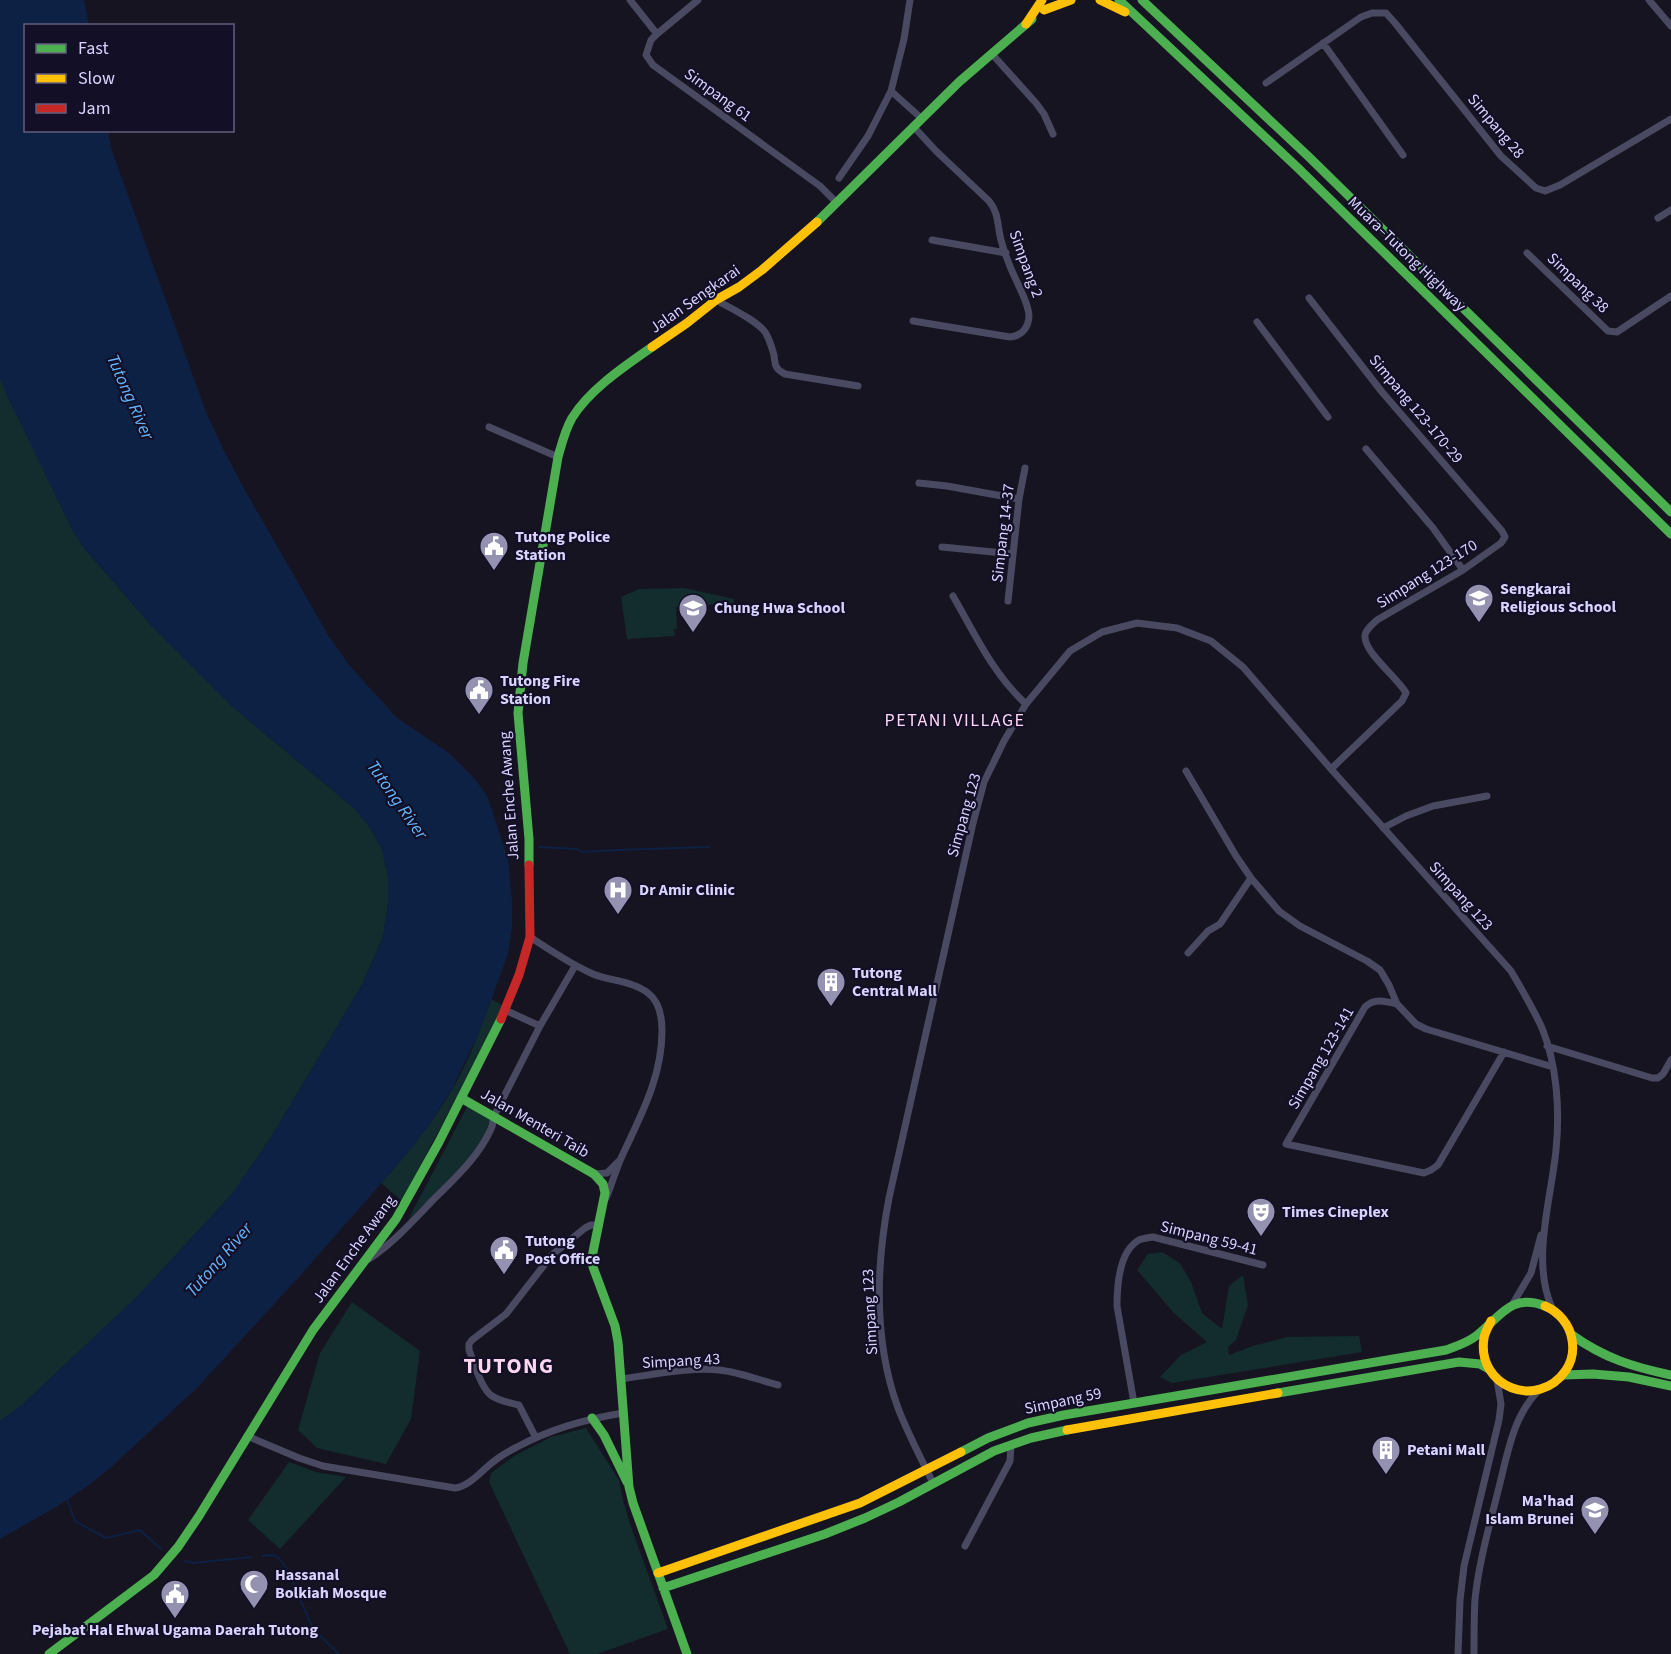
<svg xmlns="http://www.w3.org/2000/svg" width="1671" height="1654" viewBox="0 0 1671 1654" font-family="'Source Sans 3',sans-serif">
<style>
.green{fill:#132c2d}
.water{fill:#0d2144}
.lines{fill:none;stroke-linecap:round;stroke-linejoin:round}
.stream{stroke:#0d2144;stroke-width:2}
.street{stroke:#4a4962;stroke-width:7}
.fast{stroke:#4caf50;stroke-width:9}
.slow{stroke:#ffc107;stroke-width:9}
.jam{stroke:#c62828;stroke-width:9}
.labels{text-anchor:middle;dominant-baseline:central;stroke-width:4.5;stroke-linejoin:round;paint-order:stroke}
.street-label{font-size:16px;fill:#d9d4ff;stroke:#130f26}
.poi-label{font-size:16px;font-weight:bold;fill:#d9d4ff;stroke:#130f26;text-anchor:start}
.water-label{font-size:18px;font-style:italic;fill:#62b6ff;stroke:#130f26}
.neighbourhood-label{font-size:18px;letter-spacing:1.5px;fill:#ffd6f0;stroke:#130f26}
.district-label{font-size:22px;font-weight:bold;letter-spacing:1.5px;fill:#ffd6f0;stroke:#130f26}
</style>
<rect width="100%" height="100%" fill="#161421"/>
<path class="green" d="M0 378 72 529 84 548 151 625 234 708 355 809 371 829 382 849 388 877V903L383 937 362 985 270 1139 232 1194 137 1297 22 1405 0 1421Z
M684 588 734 599V603L676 607 677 629H674L675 636 627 639 621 597 639 589Z
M491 999 504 1006 402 1201 381 1183C408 1153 433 1122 453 1088 469 1060 481 1029 491 999Z
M469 1103 495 1119 483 1139 465 1164 408 1220Z
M1162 1252 1180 1263 1191 1282 1202 1313 1222 1329 1229 1286 1243 1275 1248 1305 1236 1340 1228 1347 1229 1355 1253 1346 1287 1337 1359 1336 1362 1352 1172 1383 1160 1377 1181 1355 1207 1342 1174 1313 1137 1270 1148 1254Z
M352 1302 420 1351 411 1419 386 1464 317 1448 298 1430 320 1353Z
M586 1428 619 1480 623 1500 630 1524 668 1629 597 1654H570L489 1482 491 1473 514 1456 551 1437Z
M289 1462 316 1472 346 1477 280 1549 248 1520Z"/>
<path class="water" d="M0 0H84L89 25 26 26V130L108 131 111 148 206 412 225 453 246 492 328 635 349 665 396 717 449 753 475 779 487 796 493 813 508 859 512 901V927L508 954 479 1033 453 1087 428 1127 401 1161 299 1277 196 1389 109 1469 89 1485 58 1506 0 1539V1421L22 1405 137 1297 232 1194 270 1139 362 985 383 937 388 903V877L382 849 371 829 355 809 234 708 151 625 84 548 72 529 8 398 0 378Z"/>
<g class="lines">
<path class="stream" d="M504 846 519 847
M539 847 577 849 582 852 617 850 709 847
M67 1499 75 1521 106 1538 140 1530 161 1549
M262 1556 274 1555 279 1558 287 1569 313 1629 339 1654
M185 1561 193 1563 252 1557"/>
<path class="street" d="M630 0 657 34
M698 0 657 34 651 40 646 55 653 65 820 186 836 202
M910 0 904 39 891 91 921 118
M1649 0 1671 26
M1323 43 1403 155
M992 54 1036 103 1044 114 1053 134
M1266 83 1361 17 1372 13H1386L1395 23 1501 156 1536 188 1545 191 1560 185 1671 119
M913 126 936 151 989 201C999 213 997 225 1001 240 1005 255 1011 270 1018 284 1022 293 1028 304 1029 315 1029 327 1022 336 1010 337L913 321
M839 178 868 136 891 91
M1658 218 1671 210
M932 240 1006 253
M1527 253 1608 331 1617 332 1671 296
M1309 298 1382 392 1502 531 1505 537 1501 543 1463 570 1377 620C1373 624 1366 629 1365 635 1363 652 1398 678 1406 693L1402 701 1331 769
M716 300C730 308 756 320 765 332 769 338 772 348 774 355 775 365 775 369 785 374L858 386
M1257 322 1328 417
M489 427 558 457
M1366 449 1433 528 1463 570
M919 483 947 486 1019 499
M942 547 1013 554
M953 596C975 634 993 674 1026 704
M1008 601 1019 499 1025 468
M1186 771 1236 856 1251 878 1279 911 1300 926 1367 961 1380 970 1389 985 1397 1004 1416 1024 1426 1029 1553 1067
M1383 828 1406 816 1433 806 1487 796
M530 937C550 950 570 964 593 974 610 981 633 981 648 993 660 1002 662 1017 662 1031 662 1077 641 1115 622 1156 616 1169 612 1184 606 1198
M1188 953 1208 931 1220 924 1251 878
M1397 1004C1385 1001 1374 998 1365 1007L1286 1144 1424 1173 1431 1170 1438 1165 1504 1052
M505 1010 540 1026
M1547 1046 1652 1078H1658L1663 1074 1671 1060
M594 1174 607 1173 618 1162
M369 1259C393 1243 412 1222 431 1202 453 1180 478 1158 491 1129 493 1125 493 1120 494 1116L540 1026 575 966
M1512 1305 1531 1273 1541 1235
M621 1379C652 1375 688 1367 719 1370 739 1372 759 1380 778 1385
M1134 1403 1117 1306C1117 1286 1119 1251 1139 1240 1143 1238 1148 1238 1153 1237L1263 1265
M247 1436 299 1458 323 1466 455 1488C470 1486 481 1471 493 1462 500 1456 509 1451 517 1447 550 1429 586 1419 623 1413
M536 1438 519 1405C510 1403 500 1401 492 1396 481 1389 474 1362 469 1350V1344L472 1340 506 1314 552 1255 585 1228 591 1225H599
M933 1483C921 1458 908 1434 898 1408 874 1342 876 1266 889 1198L973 823 984 782 1004 741 1026 704 1070 651 1102 632 1137 623 1177 628 1211 641 1243 667 1331 769 1511 971C1522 990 1533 1008 1542 1028 1557 1065 1560 1110 1556 1150 1551 1200 1531 1261 1552 1308
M965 1546 1010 1461 1011 1445
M1458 1654 1460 1600 1464 1566 1499 1420 1501 1404 1497 1380
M1474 1654C1474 1636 1474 1617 1475 1599 1479 1561 1490 1524 1499 1487 1508 1452 1513 1417 1538 1391"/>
<path class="fast" d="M1119 0 1298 168 1671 534
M1142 0 1309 157 1671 512
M817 222 959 82 1032 19
M529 865V839L518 713 523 663 558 457C562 443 565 430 572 418 590 389 625 366 652 347
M461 1098 594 1174 603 1184 605 1193 592 1257 593 1267 615 1326 618 1342 629 1487 633 1503 687 1654
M1572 1335C1604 1358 1633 1367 1671 1375
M1564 1375 1593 1374 1629 1377 1671 1386
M1278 1393 1459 1362 1480 1364 1489 1369
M592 1418 604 1435 627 1482
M961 1452 988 1438 1028 1423 1064 1415 1446 1350C1457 1346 1467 1343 1476 1336 1499 1319 1510 1292 1545 1306
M663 1588 825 1534 865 1518 899 1502 994 1451 1031 1438 1067 1430
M49 1654 154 1575 178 1547 199 1516 313 1330 396 1219 439 1142 501 1019"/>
<path class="slow" d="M1100 0 1125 12
M1044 10 1071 0
M1026 24 1042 0
M652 347 687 323 716 300 739 287 762 270 817 222
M1491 1321C1489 1326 1485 1332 1484 1338 1476 1387 1538 1411 1566 1370 1572 1361 1574 1351 1572 1340 1570 1325 1559 1312 1545 1306
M1067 1430 1278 1393
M658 1573 860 1503 961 1452"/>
<path class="jam" d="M501 1019 519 975 530 937 529 865"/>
</g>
<defs>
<g id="civic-pin" transform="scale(1.5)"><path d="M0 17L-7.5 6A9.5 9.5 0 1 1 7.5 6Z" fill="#9591b1" stroke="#130f26"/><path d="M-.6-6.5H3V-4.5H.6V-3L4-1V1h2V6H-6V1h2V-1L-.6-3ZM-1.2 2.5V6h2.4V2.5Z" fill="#fff"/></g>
<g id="school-pin" transform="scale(1.5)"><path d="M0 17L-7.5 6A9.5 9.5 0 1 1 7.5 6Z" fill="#9591b1" stroke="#130f26"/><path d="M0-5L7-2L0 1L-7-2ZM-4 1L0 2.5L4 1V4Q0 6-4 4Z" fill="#fff"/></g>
<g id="hospital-pin" transform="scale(1.5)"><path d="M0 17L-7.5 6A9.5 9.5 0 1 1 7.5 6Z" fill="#9591b1" stroke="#130f26"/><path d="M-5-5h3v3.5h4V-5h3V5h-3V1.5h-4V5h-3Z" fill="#fff"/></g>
<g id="building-pin" transform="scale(1.5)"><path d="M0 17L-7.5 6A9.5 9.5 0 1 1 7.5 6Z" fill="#9591b1" stroke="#130f26"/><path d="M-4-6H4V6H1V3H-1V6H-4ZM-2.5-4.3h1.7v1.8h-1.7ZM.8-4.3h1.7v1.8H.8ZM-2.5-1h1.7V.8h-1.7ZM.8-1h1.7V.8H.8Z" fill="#fff"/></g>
<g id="theatre-pin" transform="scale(1.5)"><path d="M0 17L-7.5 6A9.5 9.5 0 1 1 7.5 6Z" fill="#9591b1" stroke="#130f26"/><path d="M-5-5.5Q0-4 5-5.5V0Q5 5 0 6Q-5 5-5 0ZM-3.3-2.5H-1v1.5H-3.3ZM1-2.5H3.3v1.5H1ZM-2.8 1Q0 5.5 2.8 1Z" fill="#fff"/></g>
<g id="mosque-pin" transform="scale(1.5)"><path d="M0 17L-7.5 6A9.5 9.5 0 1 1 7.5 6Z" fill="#9591b1" stroke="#130f26"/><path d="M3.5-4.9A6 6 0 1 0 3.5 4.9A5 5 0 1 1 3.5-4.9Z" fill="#fff"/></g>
</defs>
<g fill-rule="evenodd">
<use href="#civic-pin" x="494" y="546"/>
<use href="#school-pin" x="1479" y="598"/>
<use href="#school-pin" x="693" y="608"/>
<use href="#civic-pin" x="479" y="690"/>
<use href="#hospital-pin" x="618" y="890"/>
<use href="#building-pin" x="831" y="982"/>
<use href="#theatre-pin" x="1261" y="1212"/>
<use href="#civic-pin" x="504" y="1250"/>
<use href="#building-pin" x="1386" y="1450"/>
<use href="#school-pin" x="1595" y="1510"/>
<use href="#mosque-pin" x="254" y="1584"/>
<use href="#civic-pin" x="175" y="1594"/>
</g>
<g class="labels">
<g class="street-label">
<text transform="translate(718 95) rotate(36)">Simpang 61</text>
<text transform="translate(1496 126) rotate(50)">Simpang 28</text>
<text transform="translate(1407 254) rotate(44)">Muara–Tutong Highway</text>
<text transform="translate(1026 264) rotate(70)">Simpang 2</text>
<text transform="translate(1578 283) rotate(44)">Simpang 38</text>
<text transform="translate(695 299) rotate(-35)">Jalan Sengkarai</text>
<text transform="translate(1416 409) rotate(50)">Simpang 123-170-29</text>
<text transform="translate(1003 533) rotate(-83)">Simpang 14-37</text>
<text transform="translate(1427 574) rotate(-32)">Simpang 123-170</text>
<text transform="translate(509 796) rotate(-94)">Jalan Enche Awang</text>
<text transform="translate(964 815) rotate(-74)">Simpang 123</text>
<text transform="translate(1461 896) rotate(48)">Simpang 123</text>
<text transform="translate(1321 1058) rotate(-60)">Simpang 123-141</text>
<text transform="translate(535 1123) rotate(30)">Jalan Menteri Taib</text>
<text transform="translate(1209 1238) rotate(14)">Simpang 59-41</text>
<text transform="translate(354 1249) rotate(-54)">Jalan Enche Awang</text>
<text transform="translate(870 1312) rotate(-93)">Simpang 123</text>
<text transform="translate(681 1361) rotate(-3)">Simpang 43</text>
<text transform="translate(1063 1401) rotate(-12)">Simpang 59</text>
</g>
<g class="poi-label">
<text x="515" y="537">Tutong Police<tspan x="515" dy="18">Station</tspan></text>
<text x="1500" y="589">Sengkarai<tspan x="1500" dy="18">Religious School</tspan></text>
<text x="714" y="608">Chung Hwa School</text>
<text x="500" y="681">Tutong Fire<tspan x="500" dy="18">Station</tspan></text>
<text x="639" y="890">Dr Amir Clinic</text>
<text x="852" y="973">Tutong<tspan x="852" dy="18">Central Mall</tspan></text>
<text x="1282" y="1212">Times Cineplex</text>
<text x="525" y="1241">Tutong<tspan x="525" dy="18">Post Office</tspan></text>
<text x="1407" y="1450">Petani Mall</text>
<text x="1574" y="1501" text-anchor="end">Ma'had<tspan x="1574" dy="18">Islam Brunei</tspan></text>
<text x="275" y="1575">Hassanal<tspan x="275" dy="18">Bolkiah Mosque</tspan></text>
<text x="175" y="1630" text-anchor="middle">Pejabat Hal Ehwal Ugama Daerah Tutong</text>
</g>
<g class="water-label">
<text transform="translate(130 397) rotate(66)">Tutong River</text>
<text transform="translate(397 800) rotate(55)">Tutong River</text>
<text transform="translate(219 1260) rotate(-49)">Tutong River</text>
</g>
<g class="neighbourhood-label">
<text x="955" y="720">PETANI VILLAGE</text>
</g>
<g class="district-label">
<text x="509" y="1366">TUTONG</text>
</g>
</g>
<rect x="24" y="24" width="210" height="108" fill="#130f26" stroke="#625e7d" stroke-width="1.5"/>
<rect x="36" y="44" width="30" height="9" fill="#4caf50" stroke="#625e7d" stroke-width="1.5"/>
<text x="78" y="54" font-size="18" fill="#d9d4ff">Fast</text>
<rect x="36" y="74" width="30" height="9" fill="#ffc107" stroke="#625e7d" stroke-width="1.5"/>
<text x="78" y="84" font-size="18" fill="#d9d4ff">Slow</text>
<rect x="36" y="104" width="30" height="9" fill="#c62828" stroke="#625e7d" stroke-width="1.5"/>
<text x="78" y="114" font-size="18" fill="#d9d4ff">Jam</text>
</svg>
